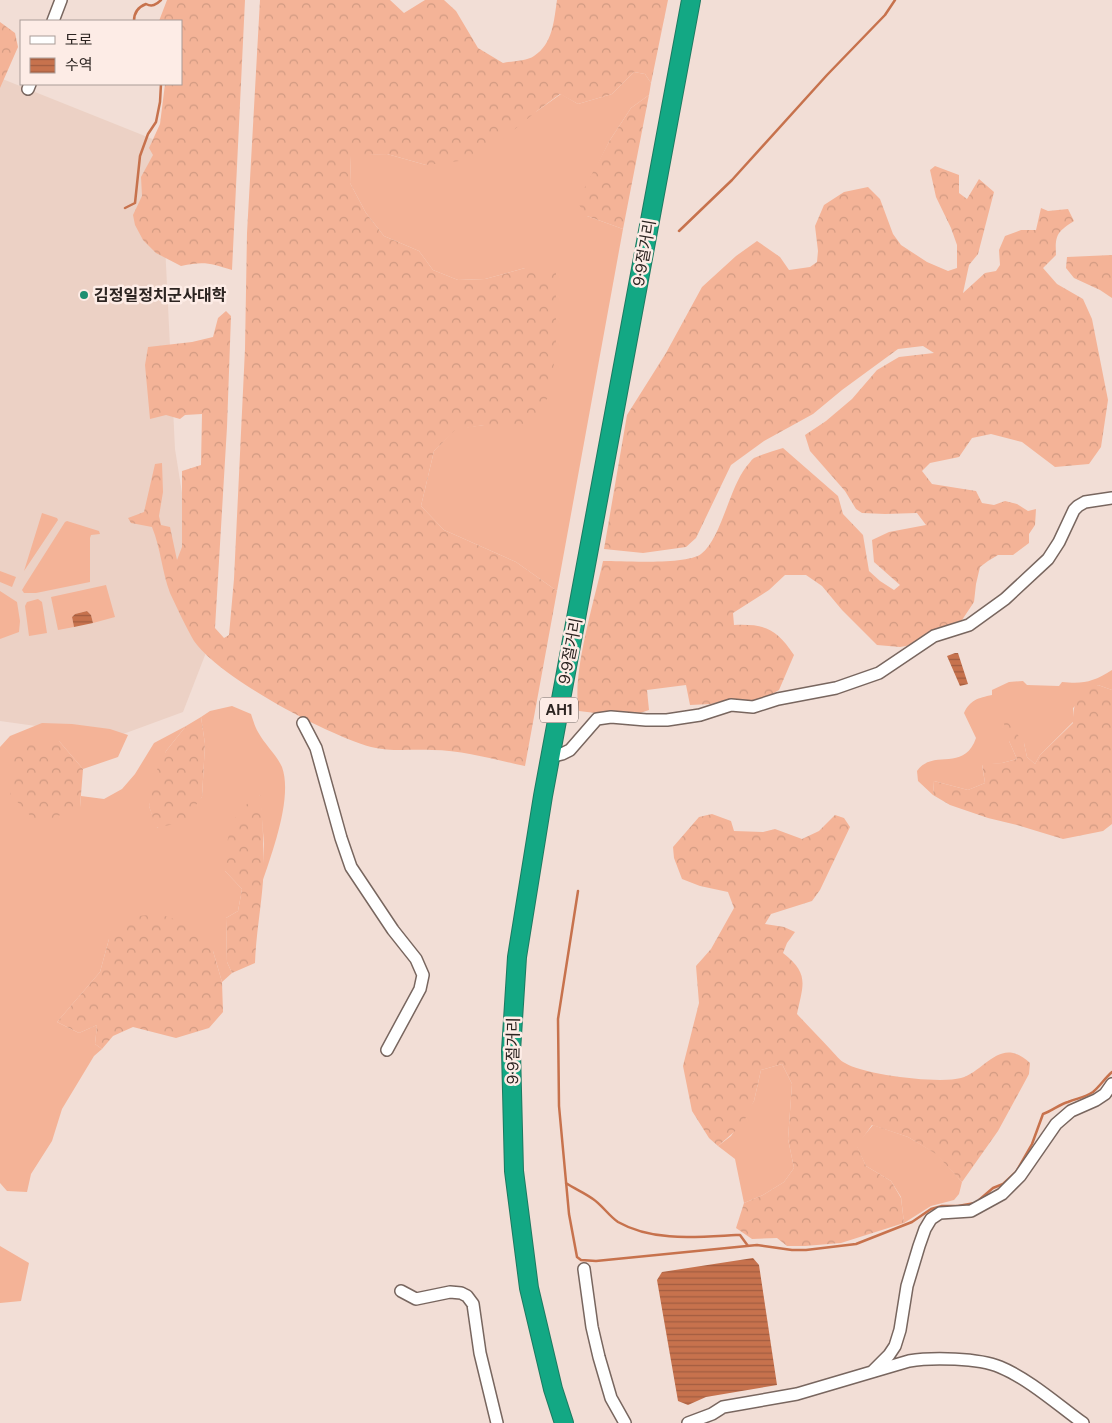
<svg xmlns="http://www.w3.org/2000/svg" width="1112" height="1423" viewBox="0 0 1112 1423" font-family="'DM Sans','Noto Sans KR',sans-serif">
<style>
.built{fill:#ecd1c5}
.grass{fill:#f4b397}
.forest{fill:url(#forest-crowns)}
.water{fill:url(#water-rules)}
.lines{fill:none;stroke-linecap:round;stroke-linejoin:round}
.stream{stroke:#c7724d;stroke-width:2.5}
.minor-casing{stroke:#78665f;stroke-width:14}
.highway-casing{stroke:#1c7a61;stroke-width:20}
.minor{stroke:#fff;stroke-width:11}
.highway{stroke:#13a884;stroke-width:18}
.poi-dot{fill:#1d8f71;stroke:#fdece6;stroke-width:2}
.labels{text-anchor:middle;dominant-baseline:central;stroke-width:5;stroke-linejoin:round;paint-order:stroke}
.shield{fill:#fdece6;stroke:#6b605c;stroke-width:1}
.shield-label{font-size:15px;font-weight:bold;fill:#2c2421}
.street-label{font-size:16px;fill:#2c2421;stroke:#fdece6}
.poi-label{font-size:16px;font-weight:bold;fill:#2c2421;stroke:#fdece6;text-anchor:start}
</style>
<defs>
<pattern id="forest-crowns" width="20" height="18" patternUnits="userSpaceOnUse" patternTransform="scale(1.25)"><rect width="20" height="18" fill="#f4b397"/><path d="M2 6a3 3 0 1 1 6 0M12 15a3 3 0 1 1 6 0" fill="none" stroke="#d19a82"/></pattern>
<pattern id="water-rules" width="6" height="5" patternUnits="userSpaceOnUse" patternTransform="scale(1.25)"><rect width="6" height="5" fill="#c7724d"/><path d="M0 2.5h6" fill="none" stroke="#a25d40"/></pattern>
</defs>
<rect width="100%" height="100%" fill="#f2ded6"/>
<path class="built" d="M0 78 160 142 175 449 207 650 183 712 115 737 0 721Z"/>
<path class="grass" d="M634 72 645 74 651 83 649 95 631 108 610 140 595 170 587 216 623 229 557 591 516 562 444 530 421 506 434 451 455 429 484 425 525 268 485 279 458 280 433 270 419 251 384 236 366 213 350 183 351 155 387 154 426 165 537 111 561 94 578 104 612 94Z
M42 513 57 518 58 520 24 571Z
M67 521 99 531 100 534 91 535 90 538V582L36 593H24L22 590 25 585 65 522Z
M0 571 16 577 12 587 0 582Z
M106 585 115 617 93 623 91 615 87 611 75 614 72 617 74 627 58 630 51 597Z
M0 591 17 602 20 621 19 632 0 639Z
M38 599 42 602 47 633 29 636 25 606 27 602Z
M1112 670V690L1098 685 1073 708V722L1040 755 1035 764 1027 757 1024 743 1009 741 1017 759 1002 763 982 765 985 783 968 790 934 781 933 795 918 781 917 771C933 748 964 773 976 738L964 713C970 700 978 698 992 695V690L1009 682 1023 681 1027 685 1059 686 1062 682C1084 684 1093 682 1112 670Z
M232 706 251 714C253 720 255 727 258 732 265 745 276 754 282 767 293 797 272 853 262 883L264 844 260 795 225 871 242 889 238 911 226 918 227 962 232 973 222 982 213 951 109 939 100 972 57 1022 79 1033 97 1025 95 1044 102 1049 94 1056 62 1109 52 1141 31 1174 27 1192 7 1191 0 1183V747L10 736 42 723 72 724 110 729 128 735 118 757 83 769 59 741 80 807 81 796 104 799 122 789 135 774 154 743 186 726 166 751 149 806 157 828 202 797 205 744 201 717 210 711Z
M782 1064 792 1084 788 1139 794 1168 784 1182 763 1195 744 1203 735 1159 718 1146 731 1136 754 1101 761 1070Z
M873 1125 908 1137 937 1154 962 1182 959 1194 954 1200 931 1206 904 1223 901 1197 891 1181 866 1166 856 1145Z
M0 1246 29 1263 21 1301 0 1303Z"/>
<path class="forest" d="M167 0H245L232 270C210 263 204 261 181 266L156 253 143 240 135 225 133 215 142 196 141 177 153 155 149 148 160 124 165 84H181V21H159Z
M260 0H390L404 13 425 0H444L456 11 478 48 503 63C512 61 527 61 534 56 553 44 554 20 557 0H668L651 83 645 74 634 72 612 94 578 104 560 94 537 111 499 142 459 161 426 165 387 154 351 156 350 183 366 213 384 236 419 251 433 270 458 280 485 279 525 268H556V351L549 396 530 424 484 425 455 430 434 451 421 506 444 530 516 562 557 591 525 766C495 760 463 750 432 750 412 749 391 752 371 747 327 735 220 678 194 641 187 629 176 606 170 593 162 572 161 549 152 527L131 523 128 518 144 512 155 464 162 463 163 492 159 516 161 525 170 527 177 560 182 547V471L201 465 202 414 185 415 180 419 166 415 150 419 145 365 148 347 192 342 213 337 218 318 226 311 231 316 227 427 215 628 224 638 229 635 234 579 245 349 247 233Z
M0 22 15 33 18 47 0 88Z
M649 95 623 229 587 216 577 202 610 140 631 108Z
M935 166 959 175V193L967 199 979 179 994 192 978 254 969 265 963 293 985 273 996 271 1000 265 999 250 1005 236 1021 230H1036L1041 208 1048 211 1068 209 1074 221C1057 232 1055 235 1056 255L1043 268 1057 284 1083 299 1092 319 1108 400 1101 447 1089 464 1055 467 1022 442 991 434 972 438 959 457 930 463 922 471 932 484 976 491 982 503 994 505 1005 501 1017 504 1028 511 1036 509 1035 525 1029 534V543L1013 555H998L988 561 980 567 976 584 974 602 962 620 936 629 918 644 900 647 877 645 842 610 822 586 806 575H785L769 590 733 613 734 625C765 624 776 628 794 655L779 690 762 700 749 702 730 699 711 704 690 705 686 685 647 690 649 710 628 717 579 711C571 675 595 599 603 561 624 561 686 565 701 554 721 539 729 489 746 467 749 464 751 460 754 458 763 454 773 451 783 448L838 496 843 514 863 535 869 571 880 581 894 590 900 585 874 562 872 540 889 532 926 525 917 513 885 514 862 513 856 509 845 491 810 451 805 435 826 421 852 399 877 370 899 357 934 353 923 346 898 349 842 390 813 414 764 441 731 465 696 538 686 547 643 553 604 549 627 415 666 353 702 287 736 256 757 241 780 257 789 270 810 267 817 262 818 251 815 226 824 205 844 192 868 187 880 199 893 234 901 245 927 262 948 271 957 268V245L951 228 936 197 930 170Z
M1112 255V298L1100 290 1074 278 1066 268 1067 257Z
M1098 685 1112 690V824L1103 831 1063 839 1017 825 988 818 950 805 933 795 934 781 968 790 985 783 982 764 1002 763 1017 759 1009 741 1001 713 1024 743 1027 757 1035 764 1040 755 1073 723C1073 700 1078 695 1098 685Z
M201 717 205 744 202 797 183 822 156 828 149 806 154 776 166 751 186 726Z
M31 741H59L83 769 80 807 38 824 10 794 12 756Z
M261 795C263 824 264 852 263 881 261 908 256 935 255 963L232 973 227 962 226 918 238 911 242 889 225 871C227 845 226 822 247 804 252 800 255 797 261 795Z
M712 814 731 821 734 831 763 832 775 829 802 839 819 831 835 815 844 818 850 827 820 890 812 901 771 914 765 924 784 927 795 932 787 943 783 953C810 974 803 985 797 1014 808 1026 820 1038 831 1050 835 1054 840 1061 845 1063 864 1075 939 1084 961 1078 986 1071 1000 1035 1030 1063L1029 1074 998 1131 962 1182 936 1154 908 1137 872 1125 857 1146 866 1166 891 1181 901 1198 904 1223 841 1243 805 1246H787L777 1238 752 1239 736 1228 744 1203 763 1195 784 1182 794 1168 788 1139 792 1084 782 1064 761 1070 754 1101 742 1125 718 1146 709 1138 692 1111 683 1066 699 1003 696 966 711 949 734 908 728 892 700 886 682 879 674 858 673 847 699 817Z
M159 914 189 924 213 951 222 982 223 1012 209 1028 176 1038 133 1027 113 1036 102 1049 95 1044 97 1025 79 1033 57 1022 100 972 109 939 124 923 138 916Z"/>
<path class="water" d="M87 611 91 615 93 623 74 627 72 617 75 614Z
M955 653H958L968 684 960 686 947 656Z
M753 1258 759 1265 777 1385 706 1397 688 1405 678 1401 657 1280 662 1272Z"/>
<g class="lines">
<path class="stream" d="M134 21C134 13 138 7 146 4 152 7 156 5 161 0
M125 208 135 203 140 156 148 134 156 122 160 102 161 84
M679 231 732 180 827 75 885 15 895 0
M578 891 558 1019 559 1106 569 1214 577 1257 581 1260 596 1261 757 1245 792 1250H806L856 1244 912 1222 931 1209 942 1206H958L975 1203
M566 1183C575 1189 585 1193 593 1199 602 1205 609 1216 618 1222 653 1242 697 1237 736 1235H740L748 1246
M979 1200 993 1188 1003 1184 1016 1172 1032 1144 1043 1114C1052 1111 1060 1104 1068 1102 1077 1098 1084 1098 1093 1092 1100 1086 1105 1078 1112 1072"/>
<g class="minor-casing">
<path id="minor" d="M53 21 61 0
M28 89 30 84
M303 723 316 748 341 838 351 867 393 930 416 959 423 975 420 989 387 1050
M550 757 562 754 570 750 597 719 611 717 646 720H667L700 715 731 705 753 707 778 699 836 688 879 673 934 636 969 625 1005 599 1048 559 1059 542 1074 510 1078 506 1085 502 1112 498
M584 1269 592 1327 599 1357 611 1398 625 1423
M401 1291 416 1299 450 1292 461 1293 467 1296 473 1304 480 1353 497 1423
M873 1371 889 1355 895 1346 900 1330 907 1286 919 1246 925 1229 931 1219 940 1213 971 1211 1002 1194 1020 1176 1056 1124 1071 1111 1096 1100 1105 1094 1112 1084
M688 1423 712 1414 723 1407 797 1394 909 1361C932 1357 979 1358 1000 1367 1029 1379 1058 1405 1083 1423"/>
</g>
<g class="highway-casing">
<path id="highway" d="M564 1423 553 1389 529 1288 514 1171 511 1051 517 957 543 796 691 0"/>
</g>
<use href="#minor" class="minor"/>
<use href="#highway" class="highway"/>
</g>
<circle class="poi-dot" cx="84" cy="295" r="5"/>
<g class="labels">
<rect class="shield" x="540" y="697.5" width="38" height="25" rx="4"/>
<g class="shield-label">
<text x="559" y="710">AH1</text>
</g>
<g class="street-label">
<text transform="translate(644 253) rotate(-80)">9·9절거리</text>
<text transform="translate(570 651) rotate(-79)">9·9절거리</text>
<text transform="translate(513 1051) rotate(-89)">9·9절거리</text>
</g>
<g class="poi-label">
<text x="94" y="295">김정일정치군사대학</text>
</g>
</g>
<rect x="20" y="20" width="162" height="65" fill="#fdece6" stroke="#a99c97"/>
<rect x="30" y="36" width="25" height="8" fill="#ffffff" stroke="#a99c97"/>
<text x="65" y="45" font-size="15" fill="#2c2421">도로</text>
<rect x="30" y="58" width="25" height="15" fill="url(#water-rules)" stroke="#a99c97"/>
<text x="65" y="70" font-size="15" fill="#2c2421">수역</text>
</svg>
